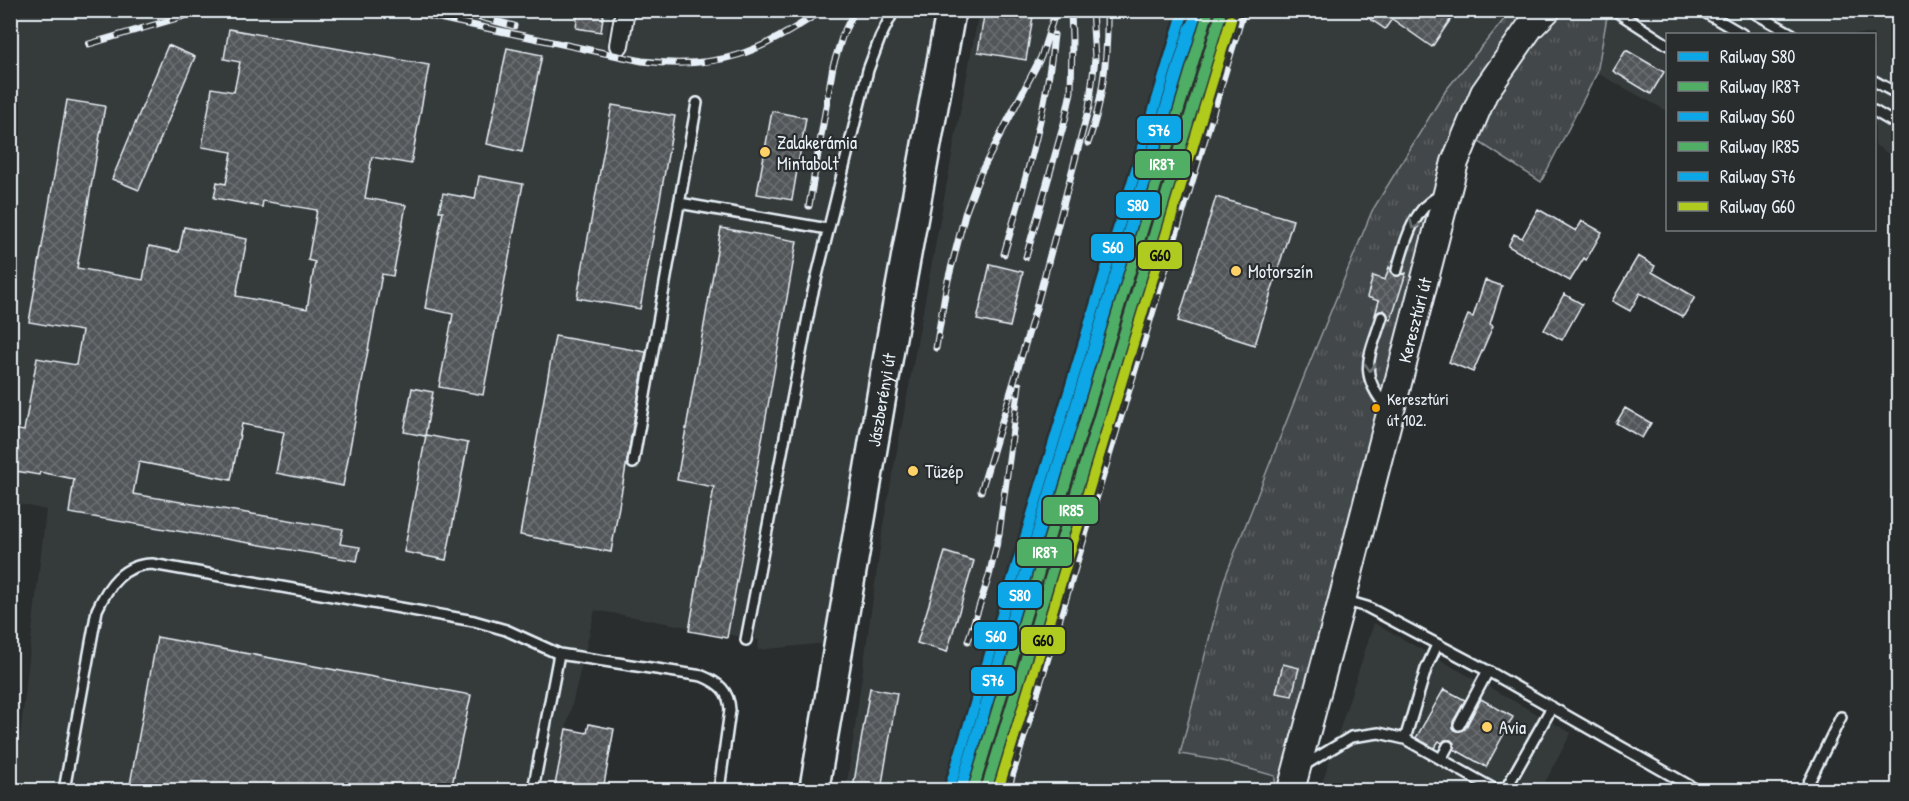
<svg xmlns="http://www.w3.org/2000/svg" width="1909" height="801" viewBox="0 0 1909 801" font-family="'Patrick Hand',sans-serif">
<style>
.built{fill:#363a3b}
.grass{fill:url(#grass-tufts);stroke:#959ca0;stroke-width:1.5}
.building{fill:url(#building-cross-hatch);stroke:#e8f1f8;stroke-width:1.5}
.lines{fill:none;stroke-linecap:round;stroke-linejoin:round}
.lane-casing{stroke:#e8f1f8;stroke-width:14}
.street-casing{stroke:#e8f1f8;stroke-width:22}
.secondary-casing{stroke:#e8f1f8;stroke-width:30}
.primary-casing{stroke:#e8f1f8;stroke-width:33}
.lane{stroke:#2a2d2e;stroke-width:9}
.street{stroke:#2a2d2e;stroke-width:18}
.secondary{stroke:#2a2d2e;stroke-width:26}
.primary{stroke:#2a2d2e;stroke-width:28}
.rail-casing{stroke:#e8f1f8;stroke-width:7}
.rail{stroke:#2a2d2e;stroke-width:4.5;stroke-dasharray:14;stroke-linecap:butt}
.rail-1-casing{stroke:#2a2d2e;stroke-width:15}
.rail-2-casing{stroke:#2a2d2e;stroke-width:15}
.rail-3-casing{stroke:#2a2d2e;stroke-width:15}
.rail-4-casing{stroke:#2a2d2e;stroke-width:15}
.rail-5-casing{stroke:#2a2d2e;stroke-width:15}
.rail-6-casing{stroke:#2a2d2e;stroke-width:15}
.rail-1{stroke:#0da6e6;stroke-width:10}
.rail-2{stroke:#50ae65;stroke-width:10}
.rail-3{stroke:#0da6e6;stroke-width:10}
.rail-4{stroke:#50ae65;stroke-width:10}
.rail-5{stroke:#0da6e6;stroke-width:10}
.rail-6{stroke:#b0cb1f;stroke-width:10}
.oneway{stroke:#6c7275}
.poi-dot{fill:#ffd166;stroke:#2a2d2e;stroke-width:2}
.bus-dot{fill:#f7a600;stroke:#2a2d2e;stroke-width:2}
.labels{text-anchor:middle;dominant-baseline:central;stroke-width:4.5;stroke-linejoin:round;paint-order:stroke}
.bus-label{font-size:16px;fill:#e8f1f8;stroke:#2a2d2e;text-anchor:start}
.poi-label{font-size:18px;fill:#e8f1f8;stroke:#2a2d2e;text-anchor:start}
.street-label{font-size:18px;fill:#e8f1f8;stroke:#2a2d2e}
.line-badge{stroke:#2a2d2e;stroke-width:2}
.badge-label{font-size:16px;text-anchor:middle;font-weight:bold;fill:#fff}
.pale-badge-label{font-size:16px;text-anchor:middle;font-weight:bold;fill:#111}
</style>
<defs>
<pattern id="grass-tufts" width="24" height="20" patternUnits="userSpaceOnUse" patternTransform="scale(1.5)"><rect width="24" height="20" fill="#424648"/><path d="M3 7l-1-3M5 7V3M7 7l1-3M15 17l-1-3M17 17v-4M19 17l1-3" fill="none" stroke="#5d6163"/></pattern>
<pattern id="building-cross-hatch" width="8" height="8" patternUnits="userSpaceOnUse" patternTransform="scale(1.5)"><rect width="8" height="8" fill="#535759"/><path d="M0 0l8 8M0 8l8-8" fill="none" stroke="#6c7072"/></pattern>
</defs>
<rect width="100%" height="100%" fill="#2a2d2e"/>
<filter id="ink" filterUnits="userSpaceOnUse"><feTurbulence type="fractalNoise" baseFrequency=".0167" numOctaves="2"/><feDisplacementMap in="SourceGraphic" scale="12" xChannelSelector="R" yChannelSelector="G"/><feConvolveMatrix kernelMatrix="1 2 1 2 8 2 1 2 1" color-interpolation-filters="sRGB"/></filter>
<g filter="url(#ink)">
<path class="built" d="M21 11H611L606 42 629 47 635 11H936L827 643 758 650 759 640 595 610 566 729 587 733 589 724 614 729 603 790H14L46 510 11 502 10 69Z
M979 11H1511L1446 90 1372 211 1307 369 1224 580 1180 754 1222 761 1275 776 1271 790H846L884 520Z
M1608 11H1898V160L1875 145 1874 34H1668L1667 111 1597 73Z
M1374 623 1571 733 1541 790H1320Z
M1898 690V765L1889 709Z"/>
<path class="grass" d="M1511 11H1608L1597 73 1541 182 1470 136 1284 790H1275V776L1222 761 1180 754 1224 580 1307 369 1372 211 1446 90Z"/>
<path class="building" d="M578 10H604L601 32 576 28Z
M985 10H1034L1026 60 978 52Z
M1357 10H1457L1432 47 1392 19 1385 29Z
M229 29 429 65 411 164 372 157 365 198 406 205 393 276 382 274 343 486 276 473 284 432 242 424 231 480 139 462 133 494 343 529 340 544 360 547 357 561 69 513 74 479 40 472 39 475 10 470 12 429 24 431 37 358 76 365 82 331 29 322 67 100 105 106 77 268 143 280 149 246 179 252 184 227 247 239 236 296 307 309 315 262 308 260 317 210 263 201 262 207 214 198 217 182 226 184 232 152 202 147 212 88 234 92 240 62 224 59Z
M168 45 195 57 139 190 112 179Z
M507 48 542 55 522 152 487 144Z
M1626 50 1664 72 1651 94 1613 71Z
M612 105 675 116 640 309 577 298Z
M772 111 806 118 792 200 757 194Z
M479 176 523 184 483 395 439 387 453 314 425 308 443 211H439L443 193 475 199Z
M1216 197 1293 220 1255 345 1178 321Z
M1538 209 1576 231 1582 221 1602 232 1586 260 1584 258 1570 281 1508 246 1514 234 1522 238Z
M721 228 797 241 727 638 689 631 714 487 677 480Z
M1638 256 1655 266 1652 272 1695 297 1683 317 1640 293 1630 311 1612 301Z
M990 264 1023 272 1010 327 977 320Z
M1389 267 1395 276 1406 273 1391 320 1388 319 1387 313 1384 310 1378 312 1375 315 1379 301 1367 297 1373 276 1385 280Z
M1485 280 1502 286 1490 324 1493 326 1473 372 1449 362 1468 315 1473 317Z
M1564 294 1582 304 1562 340 1544 330Z
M555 336 646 352 611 552 520 535Z
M412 388 433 392 425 436 404 432Z
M1625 408 1651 423 1642 438 1616 423Z
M426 435 468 443 446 560 404 552Z
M945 552 974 561 947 652 917 643Z
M157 637 471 695 451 790H129Z
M1283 664 1299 668 1292 696 1276 693Z
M870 688 897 693 881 790 853 788Z
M1444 689 1465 700 1453 722V728L1456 731 1465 729 1481 699 1513 717 1486 767 1454 749V743L1451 740H1445L1442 743 1439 741 1434 748 1416 738Z
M589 724 614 729 603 790H554L566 729 587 733Z"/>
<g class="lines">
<g class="lane-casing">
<path id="lane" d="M1614 10 1668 45
M1701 10 1742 34
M1749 10 1792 34
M1874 81 1898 94
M1874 111 1898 125
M679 203 828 229
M1397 270C1405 243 1413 206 1442 195
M1382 317C1369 358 1357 373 1388 409
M633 463 697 103
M1343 600 1367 607 1488 671 1697 790
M746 640 812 296 868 70 880 38 894 10
M1459 725 1488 671
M1405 739 1426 669 1437 645
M1441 759 1448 746
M1303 766 1351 737 1379 733 1405 739 1494 789 1502 790 1508 785 1552 707
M64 790 97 610C108 586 123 564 152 564L474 621 506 630 559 654 702 676C719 683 729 691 730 710L719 790
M533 790 559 654
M1805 790 1841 717"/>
</g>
<g class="street-casing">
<path id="street" d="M619 45 625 10"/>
</g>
<g class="secondary-casing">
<g id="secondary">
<path id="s1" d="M1291 790 1342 600 1455 162 1484 93 1530 27 1547 10"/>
</g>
</g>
<g class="primary-casing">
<g id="primary">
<path id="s2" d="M814 790 894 323 951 10"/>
</g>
</g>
<use href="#lane" class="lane"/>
<use href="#street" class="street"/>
<use href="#secondary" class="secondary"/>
<use href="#primary" class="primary"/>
<g class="rail-casing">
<path id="rail" d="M401 10 642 61C721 70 758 53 823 10
M454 10 514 26
M89 44 205 10
M1088 143C1103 101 1108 55 1107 10
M809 206 833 66 843 34 855 10
M1004 254C1025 181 1047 110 1054 35
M1026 257 1065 120 1071 92 1072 40 1071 10
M936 348 946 288 965 214 980 174 1041 57 1056 10
M1069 432 1109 338 1209 10
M981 491 1036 308 1089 107 1095 59 1092 10
M968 641 989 576 999 534 1019 385
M948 790 1028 527
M996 790 1234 10
M1008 790 1244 10"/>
</g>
<use href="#rail" class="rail"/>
<g class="rail-1-casing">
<path id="rail-1" d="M961 790 1197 10"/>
</g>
<g class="rail-2-casing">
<path id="rail-2" d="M973 790 1208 13"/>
</g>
<g class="rail-3-casing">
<path id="rail-3" d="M950 787 1184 10"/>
</g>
<g class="rail-4-casing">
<path id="rail-4" d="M986 790 1220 17"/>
</g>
<g class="rail-5-casing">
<path id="rail-5" d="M962 783 1190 27"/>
</g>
<g class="rail-6-casing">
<path id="rail-6" d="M998 790 1231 20"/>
</g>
<use href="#rail-1" class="rail-1"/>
<use href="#rail-2" class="rail-2"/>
<use href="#rail-3" class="rail-3"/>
<use href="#rail-4" class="rail-4"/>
<use href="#rail-5" class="rail-5"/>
<use href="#rail-6" class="rail-6"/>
</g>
<defs><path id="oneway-chevron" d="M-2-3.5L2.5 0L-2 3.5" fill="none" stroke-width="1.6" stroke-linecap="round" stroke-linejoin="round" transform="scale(1.5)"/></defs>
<g class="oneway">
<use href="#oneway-chevron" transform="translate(1414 225) rotate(117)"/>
<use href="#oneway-chevron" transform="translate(1370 367) rotate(93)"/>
</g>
</g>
<g class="poi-dot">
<circle cx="765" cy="152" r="6"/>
<circle cx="1236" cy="271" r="6"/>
<circle cx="913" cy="471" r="6"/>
<circle cx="1487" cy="727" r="6"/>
</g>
<circle class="bus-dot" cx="1376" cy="408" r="5"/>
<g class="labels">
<g class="bus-label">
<text x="1387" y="399">Keresztúri<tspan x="1387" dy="21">út 102.</tspan></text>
</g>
<g class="poi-label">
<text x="777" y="142">Zalakerámia<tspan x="777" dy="21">Mintabolt</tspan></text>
<text x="1248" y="271">Motorszín</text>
<text x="925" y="471">Tüzép</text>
<text x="1499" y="727">Avia</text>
</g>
<g class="street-label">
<text stroke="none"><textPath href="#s1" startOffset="486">Keresztúri út</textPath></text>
<text stroke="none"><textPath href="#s2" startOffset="396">Jászberényi út</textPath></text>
</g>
</g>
<g class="line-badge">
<rect x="1136" y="115" width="46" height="29" rx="6" fill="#0da6e6"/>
<rect x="1134" y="150" width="57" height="29" rx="6" fill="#50ae65"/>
<rect x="1115" y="191" width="46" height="28" rx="6" fill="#0da6e6"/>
<rect x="1090" y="233" width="45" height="29" rx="6" fill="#0da6e6"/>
<rect x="1137" y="241" width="46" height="29" rx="6" fill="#b0cb1f"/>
<rect x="1042" y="496" width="57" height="29" rx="6" fill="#50ae65"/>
<rect x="1016" y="538" width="57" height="29" rx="6" fill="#50ae65"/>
<rect x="997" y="581" width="46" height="28" rx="6" fill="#0da6e6"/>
<rect x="973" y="621" width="45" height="29" rx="6" fill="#0da6e6"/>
<rect x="1020" y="626" width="46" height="29" rx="6" fill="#b0cb1f"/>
<rect x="970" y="666" width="46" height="29" rx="6" fill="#0da6e6"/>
</g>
<g class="badge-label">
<text x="1159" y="136">S76</text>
<text x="1162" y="170">IR87</text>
<text x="1138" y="211">S80</text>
<text x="1113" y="253">S60</text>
<text x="1071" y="516">IR85</text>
<text x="1045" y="558">IR87</text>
<text x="1020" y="601">S80</text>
<text x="996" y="642">S60</text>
<text x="993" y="686">S76</text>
</g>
<g class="pale-badge-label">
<text x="1160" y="261">G60</text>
<text x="1043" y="646">G60</text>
</g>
<rect width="1909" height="801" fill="none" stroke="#2a2d2e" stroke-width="36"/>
<rect x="18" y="18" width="1873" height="765" fill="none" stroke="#e8f1f8" stroke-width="2" filter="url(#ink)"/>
<rect x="1666" y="33" width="210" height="198" fill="#2a2d2e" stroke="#767b7f" stroke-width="1.5"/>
<rect x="1678" y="52" width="30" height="9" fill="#0da6e6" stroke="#767b7f" stroke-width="1.5"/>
<text x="1720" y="63" font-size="18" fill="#e8f1f8">Railway S80</text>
<rect x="1678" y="82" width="30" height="9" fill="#50ae65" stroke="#767b7f" stroke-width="1.5"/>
<text x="1720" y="93" font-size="18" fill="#e8f1f8">Railway IR87</text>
<rect x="1678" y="112" width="30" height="9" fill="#0da6e6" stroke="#767b7f" stroke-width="1.5"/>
<text x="1720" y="123" font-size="18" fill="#e8f1f8">Railway S60</text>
<rect x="1678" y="142" width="30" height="9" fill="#50ae65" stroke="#767b7f" stroke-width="1.5"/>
<text x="1720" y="153" font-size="18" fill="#e8f1f8">Railway IR85</text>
<rect x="1678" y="172" width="30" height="9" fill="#0da6e6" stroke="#767b7f" stroke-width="1.5"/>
<text x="1720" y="183" font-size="18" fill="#e8f1f8">Railway S76</text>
<rect x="1678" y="202" width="30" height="9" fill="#b0cb1f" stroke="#767b7f" stroke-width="1.5"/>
<text x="1720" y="213" font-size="18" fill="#e8f1f8">Railway G60</text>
</svg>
